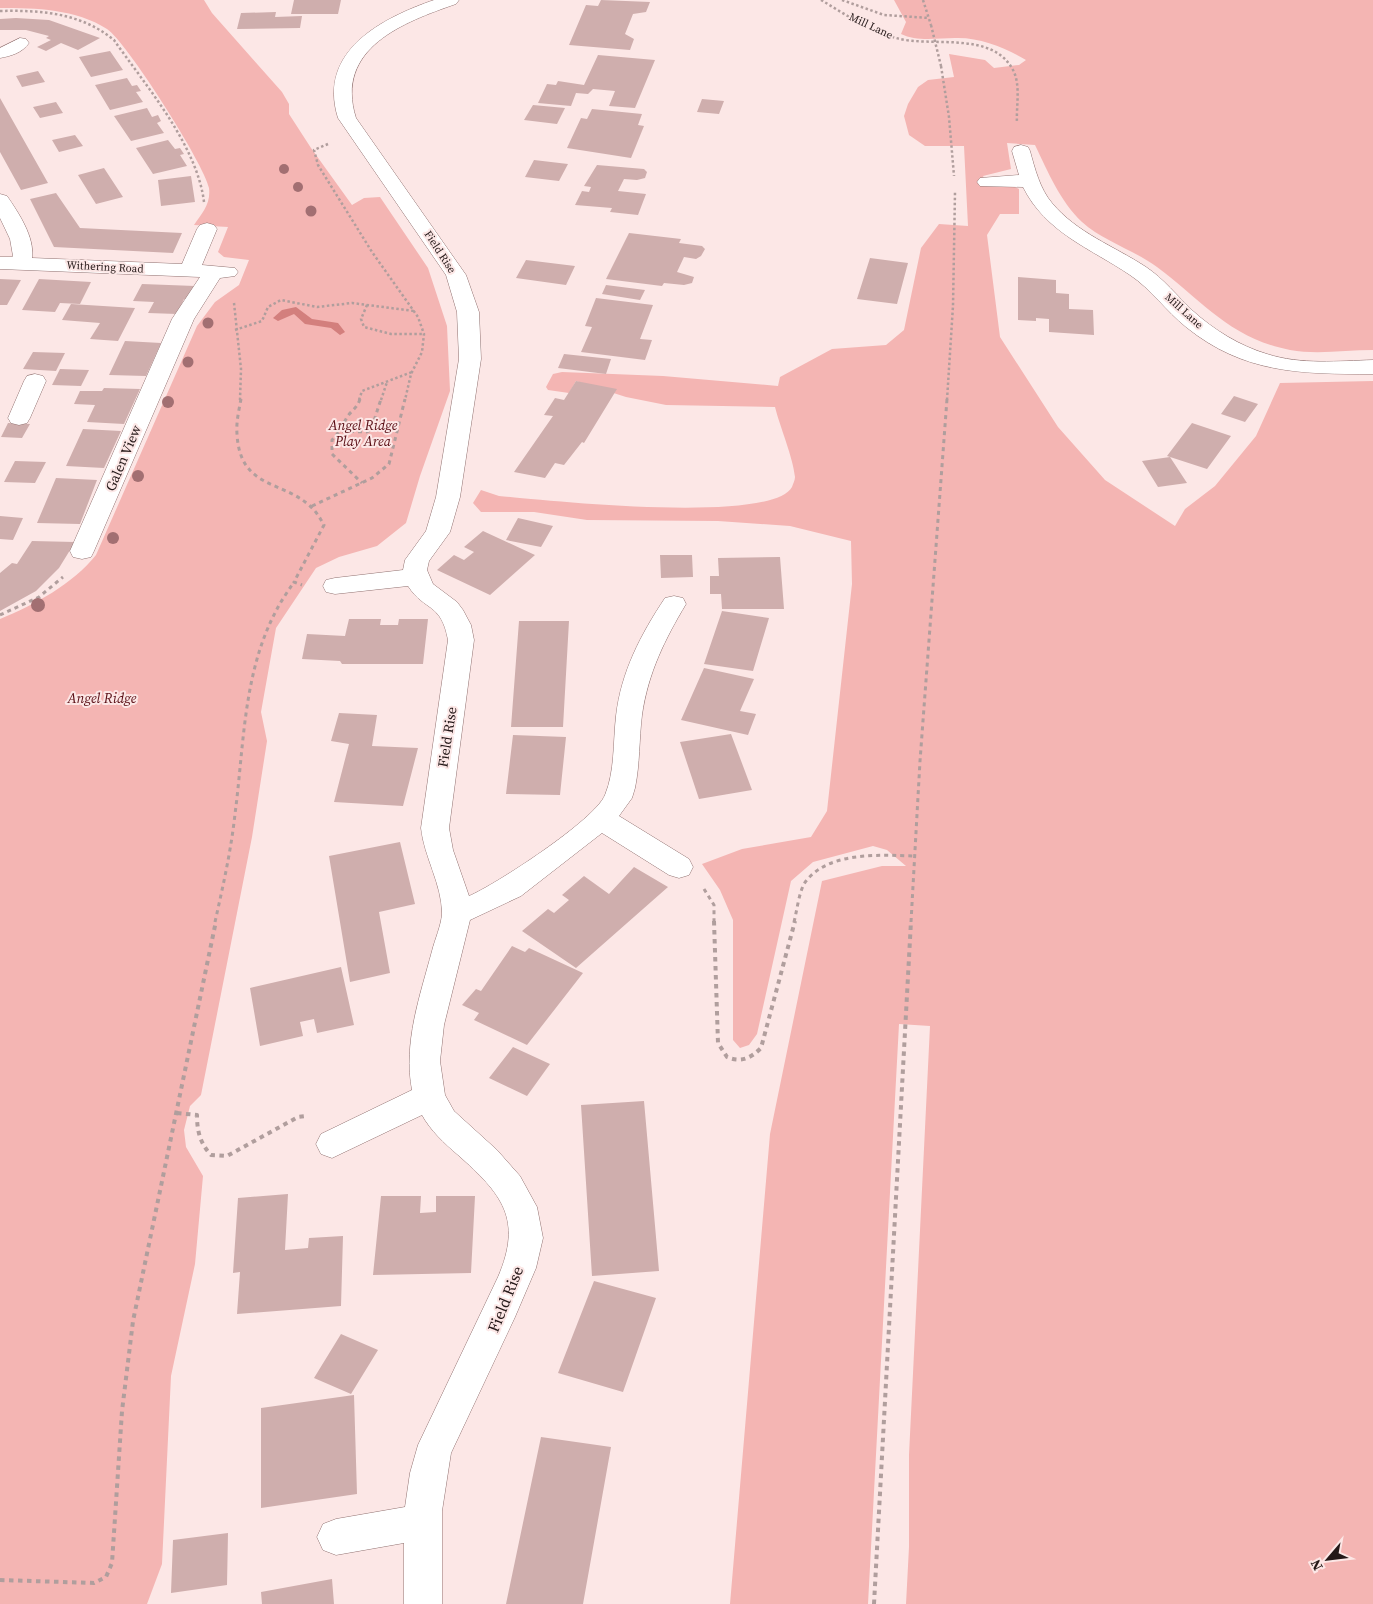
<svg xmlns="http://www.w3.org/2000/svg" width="1373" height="1604" viewBox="0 0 1373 1604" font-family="'Source Serif 4',serif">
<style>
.green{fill:#f4b5b3}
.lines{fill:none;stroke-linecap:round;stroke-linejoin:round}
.stream{fill:#d37f7d;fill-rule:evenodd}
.building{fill:#cfaead}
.minor-casing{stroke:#917271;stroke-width:1}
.path-far2{stroke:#b09e9d;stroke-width:2.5;stroke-dasharray:2.5 2.5;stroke-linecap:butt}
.path-far1{stroke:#b09e9d;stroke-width:3;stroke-dasharray:4 4;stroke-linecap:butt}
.path{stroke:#b09e9d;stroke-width:4;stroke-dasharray:4.5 4.5;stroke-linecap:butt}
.minor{fill:#fff;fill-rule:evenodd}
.path-bridge{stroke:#b09e9d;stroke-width:2.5;stroke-dasharray:2.5 2.5;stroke-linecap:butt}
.tree{fill:#a26f72}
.labels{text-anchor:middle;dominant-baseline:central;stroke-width:4;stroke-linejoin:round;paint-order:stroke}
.far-street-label{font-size:11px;fill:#241818;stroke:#fce7e6}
.park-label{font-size:14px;font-style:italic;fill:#590d14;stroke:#fce7e6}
.street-label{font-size:14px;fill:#241818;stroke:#fce7e6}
.near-street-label{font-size:16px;fill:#241818;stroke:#fce7e6}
</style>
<rect width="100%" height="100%" fill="#fce7e6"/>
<path class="green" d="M0 0H204L212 13 282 92 289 104V114L311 148 352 205 364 198 380 197 428 268 447 326 450 391 420 476 406 523 377 546 339 557 316 568 276 628 261 712 267 741 252 837 201 1095 190 1106 184 1130 186 1147 203 1176 195 1264 171 1376 162 1564 147 1604H0V619C34 605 73 584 96 555L197 326 215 302 239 285 249 260 224 257 218 252 228 227 194 225C202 213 211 204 209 188 205 165 126 41 107 29 76 9 36 8 0 8Z
M894 0H1373V350C1346 350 1317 355 1290 350 1229 338 1203 301 1157 267 1134 250 1103 241 1082 222 1060 201 1048 172 1035 145L1007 143 1011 169 983 176 988 186 1015 187 1019 189V214H1000L987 235 1000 337 1058 427 1105 480 1175 526 1185 509 1215 486 1256 436 1280 383 1373 381V1604H906L909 1547V1455L930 1026 899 1024 868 1604H730L770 1134 822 881 882 866H906L887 850 873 846 813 862 791 881 757 1034 749 1045 740 1048 733 1040V920L720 890 702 864 742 849 811 837 827 811 852 584 851 541 790 526 718 521 587 520 534 512H481L473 503 481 490 499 496C542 500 771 525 792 487 793 484 795 480 795 477 793 457 780 427 775 407L666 405 626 397 576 381 569 393 548 390 546 387 553 374 562 372 663 376 778 386 780 377 832 349 886 345 904 330 921 248 939 224 968 226 964 146H925L909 135 904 116 908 104 918 87 928 80 954 77 949 54 985 60 994 68 1019 65 1026 60C1006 48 980 37 955 38 938 38 917 42 901 34L906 22Z"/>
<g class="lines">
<path class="stream" d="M296 307 312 319 338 323 345 332 340 335 331 328 305 324 294 314 278 321 273 318 282 310Z"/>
</g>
<path class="building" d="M294 0H341L338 14H291Z
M601 0 650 2 646 12 633 14 625 34 634 39 630 50 569 45 586 5 598 6Z
M276 12 275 17 302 16 300 28 237 29 241 13Z
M16 18 49 20 100 38 78 50 61 43 46 51 37 47 51 40 46 38 49 36 26 30H0V19Z
M110 51 123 70 91 77 79 57Z
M598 55 655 60 635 108 609 106 615 91 593 89 588 94 576 93 571 106 538 103 547 84 556 85 558 81 584 85Z
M38 71 45 82 22 87 16 76Z
M127 78 132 86 137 85 141 91 136 92 143 102 110 110 95 85Z
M0 98 9 114 48 183 21 190 0 152Z
M702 99 724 101 719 114 697 112Z
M56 102 63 113 40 118 33 107Z
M533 105 565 108 557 124 524 120Z
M147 108 152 117 158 115 161 121 157 123 164 133 131 141 114 116Z
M592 109 642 114 638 125 644 126 631 158 567 148 581 118 587 119Z
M75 135 83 146 59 152 52 140Z
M168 140 175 149 180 148 184 154 180 155 187 166 153 174 136 148Z
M534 160 568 164 559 181 525 177Z
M597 165 644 169 647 172 645 178 637 180 624 179 618 191 646 194 638 215 610 212 612 208 575 205 582 191 589 192 591 187 584 186Z
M104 168 123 197 96 204 78 175Z
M191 176 195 202 161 206 158 180Z
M56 193 80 228 182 233 173 253 54 247 30 199Z
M629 233 681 239 679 243 702 246 705 249 701 256 696 259 684 257 677 272 694 277 692 283 684 285 664 283 662 286 606 279Z
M870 258 908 263 897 304 857 299Z
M526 260 575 266 566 285 516 278Z
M1018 277 1056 280V293L1069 294V309L1093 310 1094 335 1049 332V319L1036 318V321L1018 320Z
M0 279 21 280 7 305H0Z
M39 279 91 282 80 304 60 303 55 312 22 310Z
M142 284 195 286 188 299H184L177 314 148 313 154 302 133 301Z
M606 285 645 290 640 300 602 294Z
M596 298 653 305 640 339 652 340 645 360 581 352 592 327 585 326Z
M71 304 135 308 118 341 90 339 100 323 62 320Z
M125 341 161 343 146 376 109 375Z
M33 352 65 353 56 371 23 369Z
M564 354 611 359 606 374 558 368Z
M60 369 89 370 81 386 52 385Z
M576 381 617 389 584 443 582 442 564 465 555 463 545 478 514 472 553 416 544 415 555 398 564 400Z
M104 388 140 389 124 424 87 422 95 405 74 404 80 391H102Z
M1234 396 1258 404 1245 422 1221 414Z
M8 423 30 424 22 438 1 437Z
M1192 423 1231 436 1207 469 1167 456Z
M83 429 121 431 104 468 66 466Z
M1170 457 1187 483 1158 487 1142 461Z
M15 461 46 462 35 483 4 482Z
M56 478 97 480 80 524 37 523Z
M0 516 23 518 13 540 0 539Z
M518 518 553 526 541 547 506 540Z
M483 531 535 555 490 595 437 570 454 555 464 560 474 552 464 547Z
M32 541 75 542 59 568 36 591 0 611V573L12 563 17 564Z
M660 555H692L693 577 661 578Z
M780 557 784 609H722L721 594H710V576H719L718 558Z
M722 611 769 618 753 671 704 664Z
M349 619H381L380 625H398L399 619H428L423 664H342L340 661 302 659 307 634 345 636Z
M519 621H569L563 727H511Z
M704 668 754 679 740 711 756 714 748 735 681 720Z
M339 713 377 715 372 746 418 748 403 806 334 802 349 744 331 741Z
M731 734 752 790 699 799 680 742Z
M513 735 566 737 560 795 506 794Z
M400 842 415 904 379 912 390 973 350 982 329 856Z
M634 867 668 887 576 968 522 931 548 909 554 913 569 900 562 895 584 876 609 894Z
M512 946 525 952 529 948 583 973 527 1045 474 1020 479 1013 462 1005 476 989 481 991Z
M341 967 354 1025 317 1033 314 1019 300 1022 303 1036 260 1046 250 988Z
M513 1047 550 1064 527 1096 489 1078Z
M644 1101 659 1271 592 1276 581 1105Z
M288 1194 285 1250 308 1248 309 1238 343 1236 341 1306 237 1314 240 1272 233 1273 238 1198Z
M381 1196H421L420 1213 436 1212V1196H475L471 1273 373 1275Z
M594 1281 656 1298 623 1392 558 1373Z
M341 1334 378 1350 351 1394 314 1378Z
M354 1395 357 1494 261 1508V1408Z
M541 1437 611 1447 583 1604H506Z
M228 1533 227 1585 171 1593 173 1540Z
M332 1579 334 1604H262L261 1592Z"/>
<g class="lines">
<g class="minor-casing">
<path id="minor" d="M434 0H459L456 4C404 22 334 48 356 118L466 275 479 312 481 359 460 497 450 532 429 561 427 570 433 584 457 602 463 610 471 625 474 640 449 828 453 850 469 896C495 885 595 820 605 795 615 771 613 742 616 716 621 672 641 634 665 598L674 596 683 598 686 604C665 639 648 673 642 715 639 739 640 764 635 788L632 798 619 816 689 859 693 867 689 875 679 878 669 875 602 833 521 896 470 920 444 1025 440 1061 445 1095 454 1111 497 1150 520 1176 537 1207 543 1238 536 1268 515 1317 451 1453 442 1511V1604H404V1543L336 1555 323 1550 317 1537 323 1524 336 1519 405 1507 410 1473 418 1445 498 1277C523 1219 502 1194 458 1155 444 1143 431 1131 422 1115L332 1158 321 1154 316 1144 321 1134 412 1090C403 1043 420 996 432 951 435 939 441 926 442 914 442 884 424 857 421 828L448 640C441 602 425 612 408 586L335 594 326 592 323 586 326 580 335 578 403 570 405 560 426 531 436 497 459 359 457 312 446 275 338 118C317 51 382 18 434 0Z
M20 38 26 39 29 43C22 53 11 56 0 58V48Z
M1021 145 1028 147 1030 151C1035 169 1040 189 1052 203 1077 233 1114 246 1146 267 1164 279 1177 296 1193 311 1214 330 1240 346 1267 354 1301 365 1339 361 1373 360V374C1302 374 1244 374 1186 327 1166 311 1151 289 1130 275 1090 248 1046 233 1023 187L980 186 977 182 980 178 1019 175 1012 151 1014 147Z
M0 194 7 196C18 212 35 237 32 258L182 264 197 229 200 225 207 223 214 225 217 229 202 265 235 268 238 272 235 276 220 278 194 319 94 551 91 557 82 559 73 557 70 551 172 319 200 277 0 269V257H12L13 256 10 239 0 218Z
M35 374 43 376 46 381 30 418 27 423 19 425 11 423 8 418 24 381 27 376Z"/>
</g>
<path class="path-far2" d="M821 0C845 14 869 31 896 38 931 48 992 30 1013 70 1021 85 1016 107 1017 123
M842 0 884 15 929 18
M923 0 931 25
M0 11C42 10 81 13 114 40 146 86 197 145 204 202
M941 66 949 117 954 176
M328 144 314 150 318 165 372 252 418 317 424 334 422 352 411 374 405 400
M234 303 241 369 240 400
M367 305 361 319 364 327 391 334H424
M235 330 262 321 268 307 281 300 317 307 352 303 414 311
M359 400 362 391 412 372
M381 400 387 382
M947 400 953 306 955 192"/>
<path class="path-far1" d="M241 399C239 410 236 422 237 434 240 489 282 480 310 506 316 511 320 518 324 525L294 582 302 585
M360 399C357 409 350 411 346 419 341 428 339 433 332 440V454L362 483
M342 431 366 432 371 430 381 399
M312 506 372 478 389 464 405 399
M0 615 39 597 63 577
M704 889 714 905V922
M215 922C223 886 231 851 235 814 244 746 243 673 276 611 281 601 288 591 294 582
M794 922C797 911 799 890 806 881 830 851 881 855 914 856
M911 922 920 761 947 399"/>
<path class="path" d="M714 921 718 1043 727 1057C741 1063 751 1058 761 1048L795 921
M177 1113 197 1115C197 1131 200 1143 211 1155L227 1156 298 1117 306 1116
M0 1580 94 1583 106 1577 112 1563 122 1411 133 1321 216 921
M874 1604 911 921"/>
<use href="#minor" class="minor"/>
<path class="path-bridge" d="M931 25 941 66"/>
</g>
<g class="tree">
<circle cx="284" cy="169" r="5"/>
<circle cx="298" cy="187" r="5"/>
<circle cx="311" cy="211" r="5.5"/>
<circle cx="208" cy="323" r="5.5"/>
<circle cx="188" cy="362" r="5.5"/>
<circle cx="168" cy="402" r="6"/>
<circle cx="138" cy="476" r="6"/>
<circle cx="113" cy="538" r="6"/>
<circle cx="38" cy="605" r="7"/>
</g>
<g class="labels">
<g class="far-street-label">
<text transform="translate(871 26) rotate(25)">Mill Lane</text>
<text transform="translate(440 252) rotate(57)">Field Rise</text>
<text transform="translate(105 267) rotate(3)">Withering Road</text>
<text transform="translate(1184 311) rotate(42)">Mill Lane</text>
</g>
<g class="park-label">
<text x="363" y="425">Angel Ridge<tspan x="363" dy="16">Play Area</tspan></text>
<text x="102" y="698">Angel Ridge</text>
</g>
<g class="street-label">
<text transform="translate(123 458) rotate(-67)">Galen View</text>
<text transform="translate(447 737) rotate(-81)">Field Rise</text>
</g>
<g class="near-street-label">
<text transform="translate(505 1299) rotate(-68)">Field Rise</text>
</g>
</g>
<g transform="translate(1328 1559) rotate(242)" stroke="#fce7e6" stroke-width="4" paint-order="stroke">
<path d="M0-4L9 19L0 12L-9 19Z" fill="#241818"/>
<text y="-8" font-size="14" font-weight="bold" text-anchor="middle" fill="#241818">N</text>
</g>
</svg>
